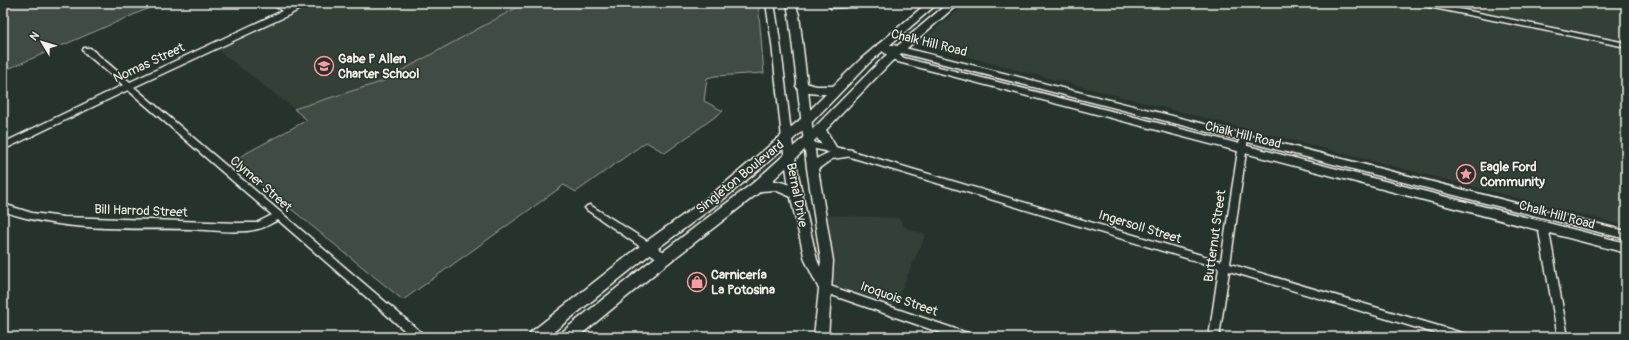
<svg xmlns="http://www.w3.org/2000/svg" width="1629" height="340" viewBox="0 0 1629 340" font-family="Pangolin,sans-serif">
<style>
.built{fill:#333f39}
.green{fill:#414b45;stroke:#9a9e96}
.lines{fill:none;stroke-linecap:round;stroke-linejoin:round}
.minor-casing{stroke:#f4f1e8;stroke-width:3}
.tertiary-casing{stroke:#f4f1e8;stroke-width:3}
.secondary-casing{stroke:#f4f1e8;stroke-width:3}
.minor{fill:#26332d;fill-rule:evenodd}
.tertiary{fill:#26332d;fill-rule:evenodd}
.secondary{fill:#26332d;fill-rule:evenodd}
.wall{fill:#474f49;stroke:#f4f1e8}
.labels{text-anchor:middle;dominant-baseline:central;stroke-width:3;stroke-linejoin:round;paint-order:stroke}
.street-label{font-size:13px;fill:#f4f1e8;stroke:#26332d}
.poi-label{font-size:13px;font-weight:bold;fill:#f4f1e8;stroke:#26332d;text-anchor:start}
</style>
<rect width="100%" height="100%" fill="#26332d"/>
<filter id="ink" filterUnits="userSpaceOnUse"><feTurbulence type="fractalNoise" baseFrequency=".025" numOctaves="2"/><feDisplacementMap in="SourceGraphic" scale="8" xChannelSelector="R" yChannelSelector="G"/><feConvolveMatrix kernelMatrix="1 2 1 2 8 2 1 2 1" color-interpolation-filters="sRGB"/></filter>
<g filter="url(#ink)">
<path class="built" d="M318 3H526L381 82 294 109 218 50Z
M968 3H1626V226L917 44Z
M826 215 899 218 905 228 926 234 894 306 841 288 833 282Z"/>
<path class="green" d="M3 3H161L3 71Z
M525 3H758L764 73 715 76 707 78 704 101 723 111 665 153 646 142 576 192 564 185 403 300 232 161 307 120 294 109 381 82Z"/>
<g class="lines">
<g class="minor-casing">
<path id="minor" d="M271 3H280L288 9 300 3H310L291 14 134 87 423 334 424 337H412L278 220C271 223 265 228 258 229 239 234 211 230 191 229 130 228 61 232 3 211V204L32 213 63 217 238 223H256L272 215 128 90 3 150V143L123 85 84 52 83 50 84 48H90L130 82 282 11Z
M1415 3H1430L1626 43V47L1419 5Z
M1244 135 1248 138 1230 264 1462 333 1466 334 1467 337H1447L1229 271 1219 337H1209L1219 268 847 156 807 147 806 145 810 142 848 150 1221 261 1240 138Z
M590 205 669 255 670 258 669 261H661L587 210 585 208 587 206Z
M1543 222 1546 223 1548 226 1568 337H1558L1538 226 1540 223Z
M824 284 970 334 971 337H953L820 291 819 288 820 285Z"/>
</g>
<g class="tertiary-casing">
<path id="tertiary" d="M766 3H774C782 48 786 94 792 140 798 180 808 220 817 260L820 267 821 261 807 168 789 15 787 3H795L799 15 816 159C826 153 841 147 852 150L853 153 852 156 832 159 818 169 833 261 828 337H814L819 289 805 260 790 194 782 139 772 44Z
M882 42 887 45H893L1626 231V239L893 51 904 58 1626 243V253L898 62C889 57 883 52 877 45Z"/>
</g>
<g class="secondary-casing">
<path id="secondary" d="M927 3H938L869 63 810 124 767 163 720 202 654 251 547 337H528L531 332 644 243 710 196 802 118 826 94C817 94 802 94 796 86L798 83 802 82 816 86H833L861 59Z
M948 3H959L891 62 826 130 837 149 835 152 831 153 827 152 817 138 772 181C780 180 798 187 803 194L801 197 796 199 775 190 761 191 658 271 578 337H559L562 332 648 263 753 183 816 126 883 58Z"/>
</g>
<use href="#minor" class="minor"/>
<use href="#tertiary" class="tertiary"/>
<use href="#secondary" class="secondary"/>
</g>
<path class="wall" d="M829 3H846V8L830 9Z"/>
</g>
<defs>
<g id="school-ring" transform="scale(1)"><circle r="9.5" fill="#26332d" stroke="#ff9aa2" stroke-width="1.5"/><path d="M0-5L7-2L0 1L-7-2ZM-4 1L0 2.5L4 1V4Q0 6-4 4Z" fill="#ff9aa2"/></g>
<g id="sight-ring" transform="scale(1)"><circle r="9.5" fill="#26332d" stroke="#ff9aa2" stroke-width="1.5"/><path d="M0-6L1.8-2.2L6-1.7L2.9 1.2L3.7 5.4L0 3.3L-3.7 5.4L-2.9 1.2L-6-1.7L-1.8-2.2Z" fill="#ff9aa2"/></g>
<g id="shop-ring" transform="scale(1)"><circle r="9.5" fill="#26332d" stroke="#ff9aa2" stroke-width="1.5"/><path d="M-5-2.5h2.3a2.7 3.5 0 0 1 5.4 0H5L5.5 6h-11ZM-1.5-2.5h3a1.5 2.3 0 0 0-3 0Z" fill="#ff9aa2"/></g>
</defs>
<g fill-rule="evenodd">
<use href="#school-ring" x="324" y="66"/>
<use href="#sight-ring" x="1466" y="174"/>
<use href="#shop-ring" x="697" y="282"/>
</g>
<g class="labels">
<g class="street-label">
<text transform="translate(929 43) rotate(14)">Chalk Hill Road</text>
<text transform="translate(149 63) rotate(-25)">Nomas Street</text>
<text transform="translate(1243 135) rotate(14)">Chalk Hill Road</text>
<text transform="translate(740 177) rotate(-39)">Singleton Boulevard</text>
<text transform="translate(261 184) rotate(41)">Clymer Street</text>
<text transform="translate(797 195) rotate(79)">Bernal Drive</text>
<text transform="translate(141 211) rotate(2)">Bill Harrod Street</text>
<text transform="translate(1557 215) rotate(15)">Chalk Hill Road</text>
<text transform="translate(1140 227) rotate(17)">Ingersoll Street</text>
<text transform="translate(1215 236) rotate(-82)">Butternut Street</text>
<text transform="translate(899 299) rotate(19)">Iroquois Street</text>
</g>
<g class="poi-label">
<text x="338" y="59">Gabe P Allen<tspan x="338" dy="15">Charter School</tspan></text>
<text x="1480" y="167">Eagle Ford<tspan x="1480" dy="15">Community</tspan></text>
<text x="711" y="275">Carnicería<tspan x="711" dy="15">La Potosina</tspan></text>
</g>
</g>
<rect width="1629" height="340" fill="none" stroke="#26332d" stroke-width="16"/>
<rect x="8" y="8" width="1613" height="324" fill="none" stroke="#f4f1e8" stroke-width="1.5" filter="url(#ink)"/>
<g transform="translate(42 42) rotate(308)" stroke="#26332d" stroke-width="3" paint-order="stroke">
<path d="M0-3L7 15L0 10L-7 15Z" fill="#f4f1e8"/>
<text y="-6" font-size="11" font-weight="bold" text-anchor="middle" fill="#f4f1e8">N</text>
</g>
</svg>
